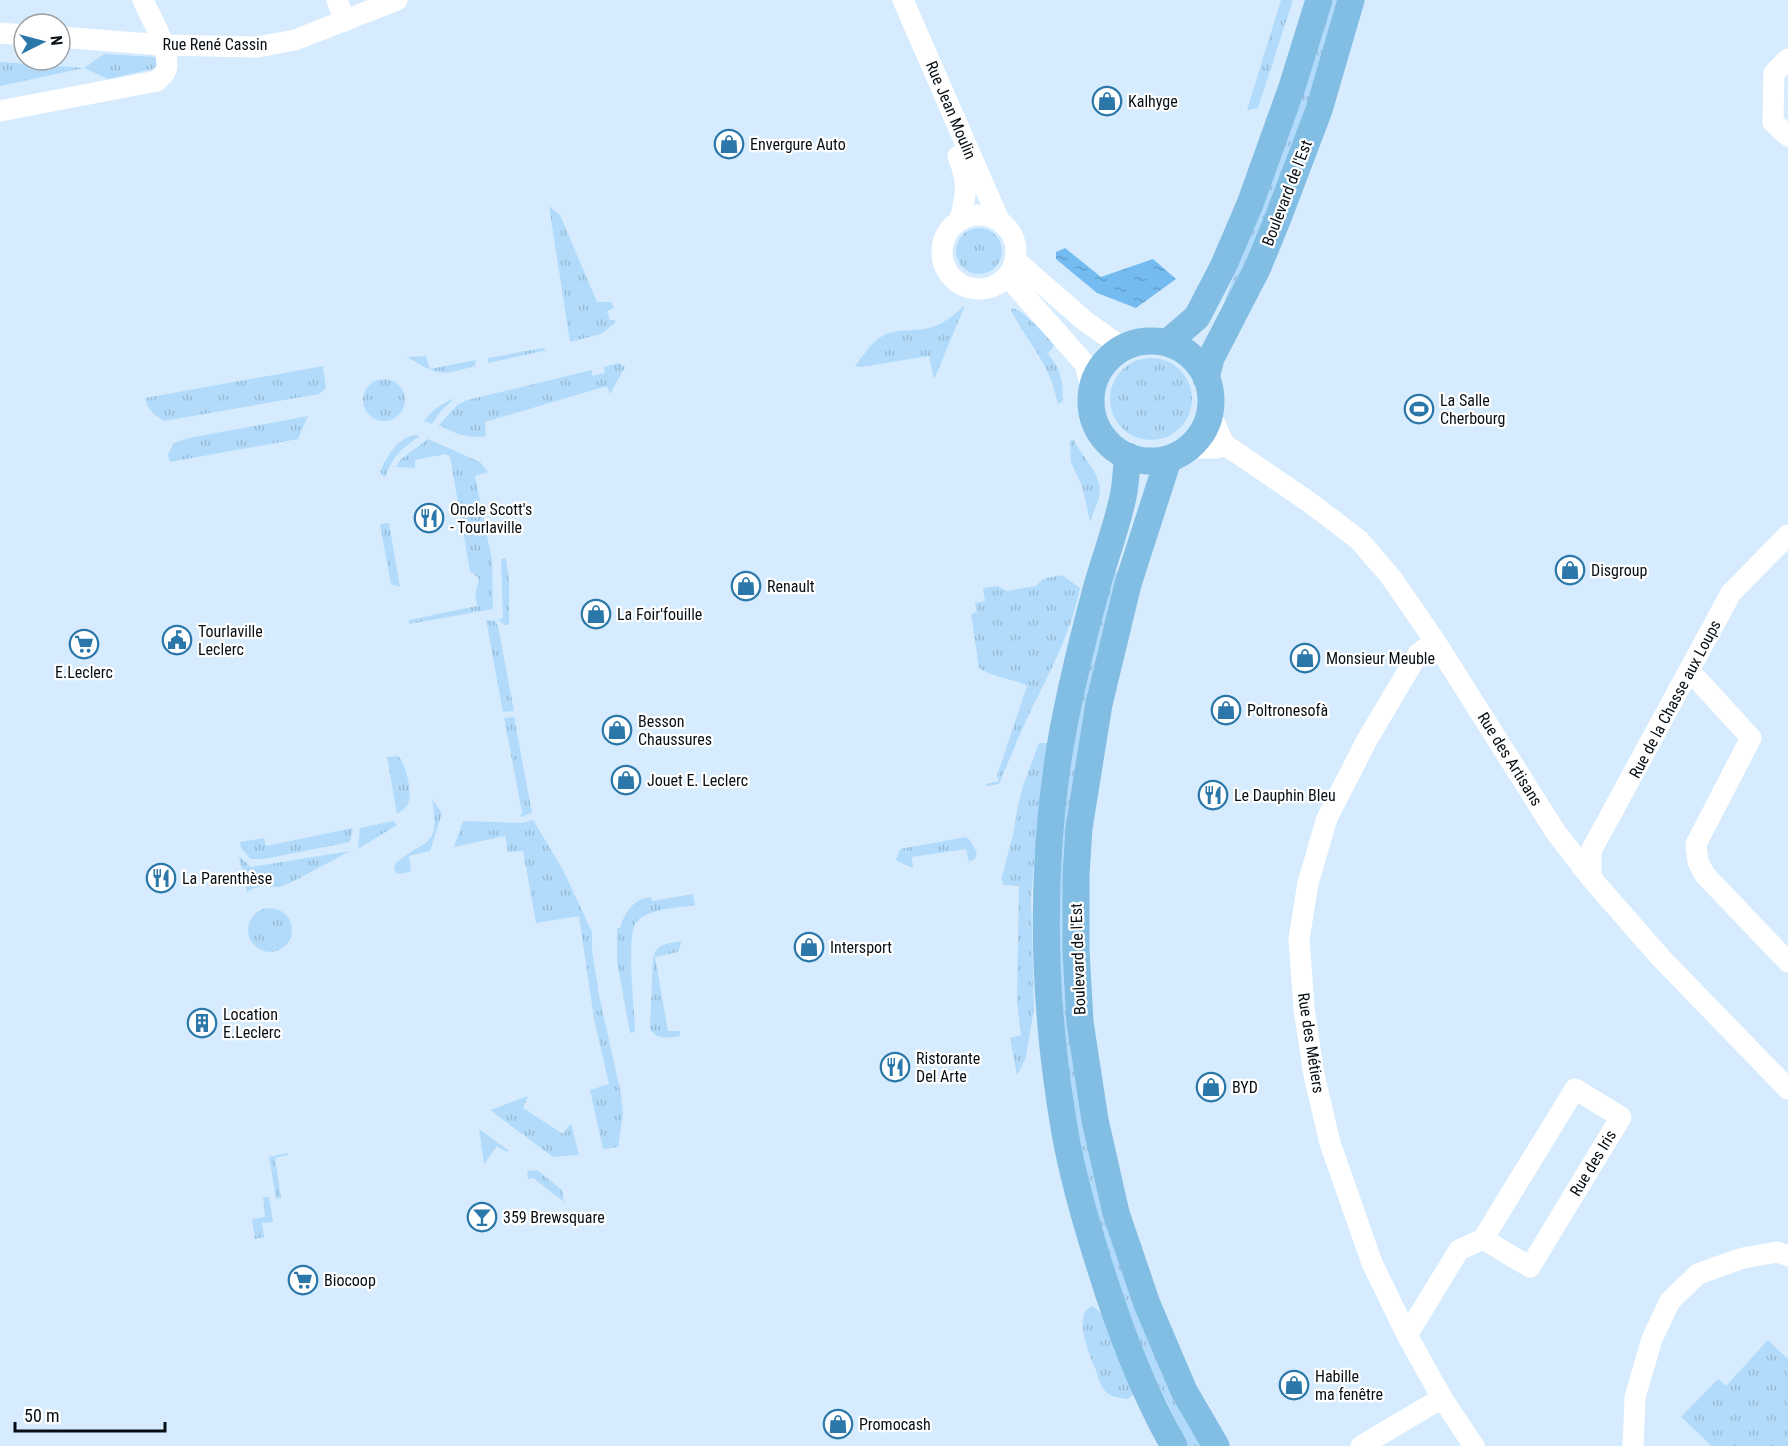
<svg xmlns="http://www.w3.org/2000/svg" width="1788" height="1446" viewBox="0 0 1788 1446" font-family="'Roboto Condensed',sans-serif">
<style>
.grass{fill:url(#grass-tufts)}
.water{fill:url(#water-ripples)}
.lines{fill:none;stroke-linecap:round;stroke-linejoin:round}
.minor{stroke:#fff;stroke-width:21}
.major{stroke:#82bde3;stroke-width:27}
.labels{text-anchor:middle;dominant-baseline:central;stroke-width:4.5;stroke-linejoin:round;paint-order:stroke}
.street-label{font-size:16px;fill:#070f15;stroke:#fff}
.poi-label{font-size:16px;fill:#070f15;stroke:#fff;text-anchor:start}
</style>
<defs>
<pattern id="grass-tufts" width="24" height="20" patternUnits="userSpaceOnUse" patternTransform="scale(1.5)"><rect width="24" height="20" fill="#b2dbfb"/><path d="M3 7l-1-3M5 7V3M7 7l1-3M15 17l-1-3M17 17v-4M19 17l1-3" fill="none" stroke="#98bbd6"/></pattern>
<pattern id="water-ripples" width="26" height="14" patternUnits="userSpaceOnUse" patternTransform="scale(1.5)"><rect width="26" height="14" fill="#73bbf0"/><path d="M2 4q2-2 4 0t4 0M15 11q2-2 4 0t4 0" fill="none" stroke="#62a0cd"/></pattern>
</defs>
<rect width="100%" height="100%" fill="#d6ecfe"/>
<path class="grass" d="M1281 0H1293L1258 108 1247 110Z
M1331 0H1339L1317 81 1273 203 1229 301 1225 299 1245 248Z
M104 54 155 57 158 60 157 68 108 79 84 68 0 86V62L84 68Z
M549 206 560 215 597 302H611L614 308 607 311 610 320H615V323L601 334 570 342Z
M956 251a23 23 0 1 1 46 0a23 23 0 1 1-46 0Z
M965 305 934 380 929 356 861 367 855 366C863 356 872 341 884 335 897 329 911 331 925 329 941 326 953 316 965 305Z
M1013 308 1021 312 1056 343 1048 354C1061 368 1063 382 1063 401L1058 404C1050 365 1031 346 1012 313L1011 310Z
M542 348 547 350 488 363V358Z
M426 356 430 369 476 360 475 366C439 376 439 376 407 357Z
M1110 399a41 41 0 1 1 82 0a41 41 0 1 1-82 0Z
M618 363 625 367 610 394 607 386 485 422 486 436C468 439 456 434 439 425L457 405 467 400 592 370V376L605 373 604 367Z
M323 366 326 388 319 394 164 421C155 416 147 409 145 398Z
M363 400a21 21 0 1 1 42 0a21 21 0 1 1-42 0Z
M455 398 440 412 432 424 424 421C433 409 441 404 455 398Z
M308 416 298 439 170 462 168 454 174 443 189 438Z
M415 435 420 436C403 447 392 457 385 477L380 472C387 456 397 438 415 435Z
M428 439 480 462 488 472 475 476 492 560 493 609 409 624V620L477 606 475 594 479 579 470 571 450 457 446 454 415 460V468L396 467 401 459Z
M1074 440C1082 458 1105 476 1099 498 1097 505 1093 513 1090 521L1082 486 1071 462 1070 441Z
M389 523 400 587 391 584 380 524Z
M506 558 509 580V625H505L498 620 503 618 501 559Z
M1115 571 1120 573 1082 741 1095 1180 1203 1446H1188L1135 1336 1088 1184 1067 1079 1056 886 1072 741 1098 627Z
M1062 575 1080 588C1072 628 1054 664 1036 700 1022 727 1011 756 999 784L987 786 986 784 999 781 997 776 1027 686C1012 678 994 678 979 668L971 614 977 612 975 603 985 601 983 588 998 586 1007 591 1036 586 1043 579Z
M486 620 495 621 498 626 514 711 503 712Z
M514 717 532 813 520 817 522 812 504 718Z
M1039 743H1048L1042 774 1031 897 1034 1008 1026 1057 1017 1076 1010 1038 1021 1035 1017 1002 1019 886 1004 885 1001 880 1013 835 1018 805 1023 786Z
M398 756C406 764 413 793 408 804 406 809 401 811 397 814L387 757Z
M432 799 442 813 430 851 409 856 411 871 401 874 396 873 394 868 396 863C426 837 441 849 432 799Z
M533 820 563 870 592 932V950L599 995 621 1094 623 1114 618 1147 603 1149 590 1090 609 1084 594 1019 579 916 536 923 523 851 508 852 505 836 454 847 463 821 522 823Z
M393 821 397 825 358 849 360 828Z
M353 828 350 842 264 859H251L241 848 240 842 264 838 266 846Z
M966 837 970 840 977 853 975 859 969 862 966 849 912 857 913 868 897 861 896 859 900 849Z
M350 851 296 880 280 887 264 886 254 888 247 892 239 856 251 867Z
M693 894 695 905C678 908 651 908 637 921 625 932 635 1012 635 1032L630 1033 617 961V928H620C625 912 633 899 651 897L652 901Z
M248 930a22 22 0 1 1 44 0a22 22 0 1 1-44 0Z
M682 941 678 952 655 957 668 1031H680V1036C668 1038 657 1041 650 1028L653 959C657 942 667 944 682 941Z
M528 1096 523 1108 563 1134 571 1123 579 1155 553 1157 490 1110Z
M479 1129 508 1150 507 1152 497 1146 484 1164Z
M288 1153V1155L275 1158 281 1198 276 1199 269 1157Z
M537 1170 562 1190 564 1202 533 1178 528 1179 527 1171Z
M263 1197H269L273 1222 262 1223 264 1237 255 1239 252 1219 265 1217Z
M1093 1306 1103 1315 1134 1394 1128 1399C1120 1398 1111 1397 1106 1392 1101 1387 1098 1377 1096 1370 1090 1357 1071 1312 1093 1306Z
M1768 1340 1788 1359V1446H1712L1681 1417 1718 1379 1726 1386Z"/>
<path class="water" d="M1065 248 1101 277 1153 259 1176 279 1136 308 1097 293 1056 259V252Z"/>
<g class="lines">
<path class="minor" d="M337 0 345 21
M903 0 999 220
M0 33 24 35
M60 37 163 45 257 47 295 40 397 0
M1788 59 1774 73 1773 122 1788 136
M0 111 157 81C162 76 167 72 167 65 167 43 151 19 143 0
M958 156C968 181 967 193 960 219
M942 252a37 37 0 1 1 74 0a37 37 0 1 1-74 0Z
M1015 260 1085 321 1123 348
M1007 276 1085 364 1092 392
M1210 413 1224 444 1309 502 1359 540 1390 576 1435 641 1555 831 1591 878 1660 957 1788 1089
M1190 448H1217L1224 444
M1435 641 1418 654 1367 740 1327 818 1308 883 1299 939 1304 1008 1314 1075 1330 1143 1372 1263 1407 1335 1442 1398 1474 1446
M1689 673 1699 681 1751 738 1696 844 1698 862 1705 875 1788 962
M1591 878V851L1731 593 1788 535
M1575 1089 1621 1117 1530 1267 1483 1239Z
M1407 1335 1459 1250 1483 1239
M1361 1446 1442 1398
M1633 1446 1635 1397 1652 1339 1670 1301 1698 1274 1743 1258 1777 1252 1788 1256"/>
<path class="major" d="M1091 401a60 60 0 1 1 120 0a60 60 0 1 1-120 0Z
M1167 343 1197 317 1223 267 1250 204 1292 87 1319 0
M1206 378 1211 358 1258 267 1278 218 1319 110 1351 0
M1128 456C1126 468 1126 480 1124 492 1118 524 1106 554 1097 586 1081 645 1066 705 1057 766 1040 887 1044 1012 1065 1133 1073 1178 1086 1223 1100 1267 1119 1328 1142 1390 1174 1446
M1170 458 1166 466 1128 584 1099 704 1079 828 1076 875V950L1080 1022 1095 1120 1116 1213 1147 1304 1184 1391 1216 1446"/>
</g>
<defs>
<g id="shop-ring" transform="scale(1.5)"><circle r="9.5" fill="#fff" stroke="#2b77aa" stroke-width="1.5"/><path d="M-5-2.5h2.3a2.7 3.5 0 0 1 5.4 0H5L5.5 6h-11ZM-1.5-2.5h3a1.5 2.3 0 0 0-3 0Z" fill="#2b77aa"/></g>
<g id="stadium-ring" transform="scale(1.5)"><circle r="9.5" fill="#fff" stroke="#2b77aa" stroke-width="1.5"/><path d="M0-5a6.5 5 0 1 0 0 10a6.5 5 0 1 0 0-10ZM-3.5-1.8h7v3.6h-7Z" fill="#2b77aa"/></g>
<g id="restaurant-ring" transform="scale(1.5)"><circle r="9.5" fill="#fff" stroke="#2b77aa" stroke-width="1.5"/><path d="M-5-6h1v4h1v-4h1v4h1v-4h1v5L-1.5 .5V6h-2V.5L-5-1ZM5-6V6H3V1.5H1.5Q1.5-4 5-6Z" fill="#2b77aa"/></g>
<g id="civic-ring" transform="scale(1.5)"><circle r="9.5" fill="#fff" stroke="#2b77aa" stroke-width="1.5"/><path d="M-.6-6.5H3V-4.5H.6V-3L4-1V1h2V6H-6V1h2V-1L-.6-3ZM-1.2 2.5V6h2.4V2.5Z" fill="#2b77aa"/></g>
<g id="supermarket-ring" transform="scale(1.5)"><circle r="9.5" fill="#fff" stroke="#2b77aa" stroke-width="1.5"/><path d="M-6-5.5h2.5l.6 2H6L4.5 2H-2.5L-4.4-4H-6ZM-1.5 3.2a1.3 1.3 0 1 0 .1 0ZM3 3.2a1.3 1.3 0 1 0 .1 0Z" fill="#2b77aa"/></g>
<g id="building-ring" transform="scale(1.5)"><circle r="9.5" fill="#fff" stroke="#2b77aa" stroke-width="1.5"/><path d="M-4-6H4V6H1V3H-1V6H-4ZM-2.5-4.3h1.7v1.8h-1.7ZM.8-4.3h1.7v1.8H.8ZM-2.5-1h1.7V.8h-1.7ZM.8-1h1.7V.8H.8Z" fill="#2b77aa"/></g>
<g id="bar-ring" transform="scale(1.5)"><circle r="9.5" fill="#fff" stroke="#2b77aa" stroke-width="1.5"/><path d="M-6-5H6L.8 .8V4.5H3.5V6h-7V4.5H-.8V.8Z" fill="#2b77aa"/></g>
</defs>
<g fill-rule="evenodd">
<use href="#shop-ring" x="1107" y="101"/>
<use href="#shop-ring" x="729" y="144"/>
<use href="#stadium-ring" x="1419" y="409"/>
<use href="#restaurant-ring" x="429" y="518"/>
<use href="#shop-ring" x="1570" y="570"/>
<use href="#shop-ring" x="746" y="586"/>
<use href="#shop-ring" x="596" y="614"/>
<use href="#civic-ring" x="177" y="640"/>
<use href="#supermarket-ring" x="84" y="644"/>
<use href="#shop-ring" x="1305" y="658"/>
<use href="#shop-ring" x="1226" y="710"/>
<use href="#shop-ring" x="617" y="730"/>
<use href="#shop-ring" x="626" y="780"/>
<use href="#restaurant-ring" x="1213" y="795"/>
<use href="#restaurant-ring" x="161" y="878"/>
<use href="#shop-ring" x="809" y="947"/>
<use href="#building-ring" x="202" y="1023"/>
<use href="#restaurant-ring" x="895" y="1067"/>
<use href="#shop-ring" x="1211" y="1087"/>
<use href="#bar-ring" x="482" y="1217"/>
<use href="#supermarket-ring" x="303" y="1280"/>
<use href="#shop-ring" x="1294" y="1385"/>
<use href="#shop-ring" x="838" y="1424"/>
</g>
<g class="labels">
<g class="street-label">
<text x="215" y="44">Rue René Cassin</text>
<text transform="translate(951 110) rotate(67)">Rue Jean Moulin</text>
<text transform="translate(1287 193) rotate(-69)">Boulevard de l'Est</text>
<text transform="translate(1675 699) rotate(-62)">Rue de la Chasse aux Loups</text>
<text transform="translate(1510 759) rotate(58)">Rue des Artisans</text>
<text transform="translate(1078 959) rotate(-92)">Boulevard de l'Est</text>
<text transform="translate(1311 1043) rotate(81)">Rue des Métiers</text>
<text transform="translate(1593 1163) rotate(-59)">Rue des Iris</text>
</g>
<g class="poi-label">
<text x="1128" y="101">Kalhyge</text>
<text x="750" y="144">Envergure Auto</text>
<text x="1440" y="400">La Salle<tspan x="1440" dy="18">Cherbourg</tspan></text>
<text x="450" y="509">Oncle Scott's<tspan x="450" dy="18">- Tourlaville</tspan></text>
<text x="1591" y="570">Disgroup</text>
<text x="767" y="586">Renault</text>
<text x="617" y="614">La Foir'fouille</text>
<text x="198" y="631">Tourlaville<tspan x="198" dy="18">Leclerc</tspan></text>
<text x="1326" y="658">Monsieur Meuble</text>
<text x="84" y="672" text-anchor="middle">E.Leclerc</text>
<text x="1247" y="710">Poltronesofà</text>
<text x="638" y="721">Besson<tspan x="638" dy="18">Chaussures</tspan></text>
<text x="647" y="780">Jouet E. Leclerc</text>
<text x="1234" y="795">Le Dauphin Bleu</text>
<text x="182" y="878">La Parenthèse</text>
<text x="830" y="947">Intersport</text>
<text x="223" y="1014">Location<tspan x="223" dy="18">E.Leclerc</tspan></text>
<text x="916" y="1058">Ristorante<tspan x="916" dy="18">Del Arte</tspan></text>
<text x="1232" y="1087">BYD</text>
<text x="503" y="1217">359 Brewsquare</text>
<text x="324" y="1280">Biocoop</text>
<text x="1315" y="1376">Habille<tspan x="1315" dy="18">ma fenêtre</tspan></text>
<text x="859" y="1424">Promocash</text>
</g>
</g>
<g transform="translate(42 42) rotate(84)"><circle r="28" fill="#ffffff" stroke="#9c9fa1" stroke-width="1.5"/>
<path d="M0-4.5L10 22L0 15L-10 22Z" fill="#2b77aa"/>
<text y="-9" font-size="16" font-weight="bold" text-anchor="middle" fill="#070f15">N</text>
</g>
<path d="M15 1422v9h150v-9" fill="none" stroke="#070f15" stroke-width="3"/>
<text x="24" y="1422" font-size="18" fill="#070f15" stroke="#ffffff" stroke-width="4.5" paint-order="stroke">50 m</text>
</svg>
